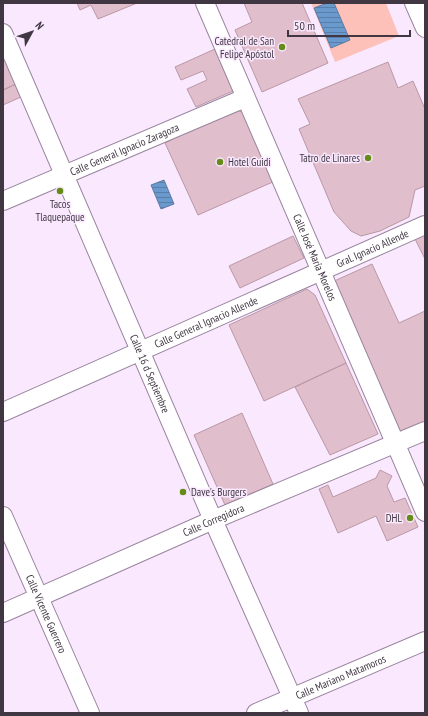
<svg xmlns="http://www.w3.org/2000/svg" width="428" height="716" viewBox="0 0 428 716" font-family="'PT Sans Narrow',sans-serif">
<style>
.park{fill:#fdc1ba}
.water{fill:url(#water-rules);stroke:#5d7ca3}
.building{fill:#e1becb;stroke:#ba98a5}
.lines{fill:none;stroke-linecap:round;stroke-linejoin:round}
.minor-casing{stroke:#99849e;stroke-width:20}
.minor{stroke:#fff;stroke-width:18}
.poi-dot{fill:#658c19;stroke:#f9e8fe;stroke-width:1.5}
.labels{text-anchor:middle;dominant-baseline:central;stroke-width:3;stroke-linejoin:round;paint-order:stroke}
.poi-label{font-size:11px;fill:#403742;stroke:#f9e8fe;text-anchor:end}
.street-label{font-size:11px;fill:#403742;stroke:#f9e8fe}
</style>
<defs>
<pattern id="water-rules" width="6" height="5" patternUnits="userSpaceOnUse"><rect width="6" height="5" fill="#6a99cd"/><path d="M0 2.5h6" fill="none" stroke="#597ea8"/></pattern>
</defs>
<rect width="100%" height="100%" fill="#f9e8fe"/>
<path class="park" d="M311 3H386L399 36 335 62Z"/>
<path class="water" d="M327 3H334L350 40 331 48 314 8Z
M164 180 174 204 161 209 151 185Z"/>
<path class="building" d="M77 3H137L98 19 91 5 80 10Z
M244 3H302L328 63 262 92 235 30 252 22Z
M215 49 233 91 196 107 187 89 207 80 203 71 181 80 175 67Z
M3 54 16 84 3 90Z
M388 62 398 88 413 81 425 109V186L415 190 409 217 380 231 361 236 351 231 334 212 299 129 310 124 298 99Z
M16 84 21 97 3 105V90Z
M233 108 244 113 275 181 198 215 165 143Z
M425 234V259L415 239Z
M293 236 304 258 240 288 229 266Z
M372 264 399 323 425 311V427L403 437 332 282Z
M307 289 315 295 346 363 264 401 229 325Z
M346 363 378 434 330 455 295 387Z
M242 413 273 484 225 505 194 435Z
M380 470 392 476 387 486 394 502 405 498 418 527 387 541 376 516 338 533 319 489 328 485 333 497 376 478Z"/>
<g class="lines">
<g class="minor-casing">
<g id="minor">
<path id="s1" d="M205 3 425 512"/>
<path d="M414 3 425 28"/>
<path id="s2" d="M3 33 213 520 299 713"/>
<path id="s3" d="M3 201 245 98"/>
<path id="s4" d="M3 412 425 225"/>
<path id="s5" d="M3 516 90 713"/>
<path id="s6" d="M3 613 213 520 425 431"/>
<path id="s7" d="M256 713 425 641"/>
</g>
</g>
<use href="#minor" class="minor"/>
</g>
<g class="poi-dot">
<circle cx="282" cy="47" r="4"/>
<circle cx="368" cy="158" r="4"/>
<circle cx="220" cy="162" r="4"/>
<circle cx="60" cy="191" r="4"/>
<circle cx="183" cy="492" r="4"/>
<circle cx="410" cy="518" r="4"/>
</g>
<g class="labels">
<g class="poi-label">
<text x="274" y="41">Catedral de San<tspan x="274" dy="13">Felipe Apóstol</tspan></text>
<text x="360" y="158">Tatro de Linares</text>
<text x="228" y="162" text-anchor="start">Hotel Guidi</text>
<text x="60" y="204" text-anchor="middle">Tacos<tspan x="60" dy="13">Tlaquepaque</tspan></text>
<text x="191" y="492" text-anchor="start">Dave's Burgers</text>
<text x="402" y="518">DHL</text>
</g>
<g class="street-label">
<text stroke="none"><textPath href="#s3" startOffset="132">Calle General Ignacio Zaragoza</textPath></text>
<text stroke="none"><textPath href="#s4" startOffset="404">Gral. Ignacio Allende</textPath></text>
<text stroke="none"><textPath href="#s1" startOffset="277">Calle José María Morelos</textPath></text>
<text stroke="none"><textPath href="#s4" startOffset="222">Calle General Ignacio Allende</textPath></text>
<text stroke="none"><textPath href="#s2" startOffset="371">Calle 16 d Septiembre</textPath></text>
<text stroke="none"><textPath href="#s6" startOffset="230">Calle Corregidora</textPath></text>
<text stroke="none"><textPath href="#s5" startOffset="107">Calle Vicente Guerrero</textPath></text>
<text stroke="none"><textPath href="#s7" startOffset="92">Calle Mariano Matamoros</textPath></text>
</g>
</g>
<rect width="428" height="716" fill="none" stroke="#403742" stroke-width="8"/>
<g transform="translate(32 32) rotate(50)" stroke="#f9e8fe" stroke-width="3" paint-order="stroke">
<path d="M0-3L7 15L0 10L-7 15Z" fill="#403742"/>
<text y="-6" font-size="11" font-weight="bold" text-anchor="middle" fill="#403742">N</text>
</g>
<path d="M288 30v6h122v-6" fill="none" stroke="#403742" stroke-width="2"/>
<text x="294" y="30" font-size="12" fill="#403742" stroke="#f9e8fe" stroke-width="3" paint-order="stroke">50 m</text>
</svg>
